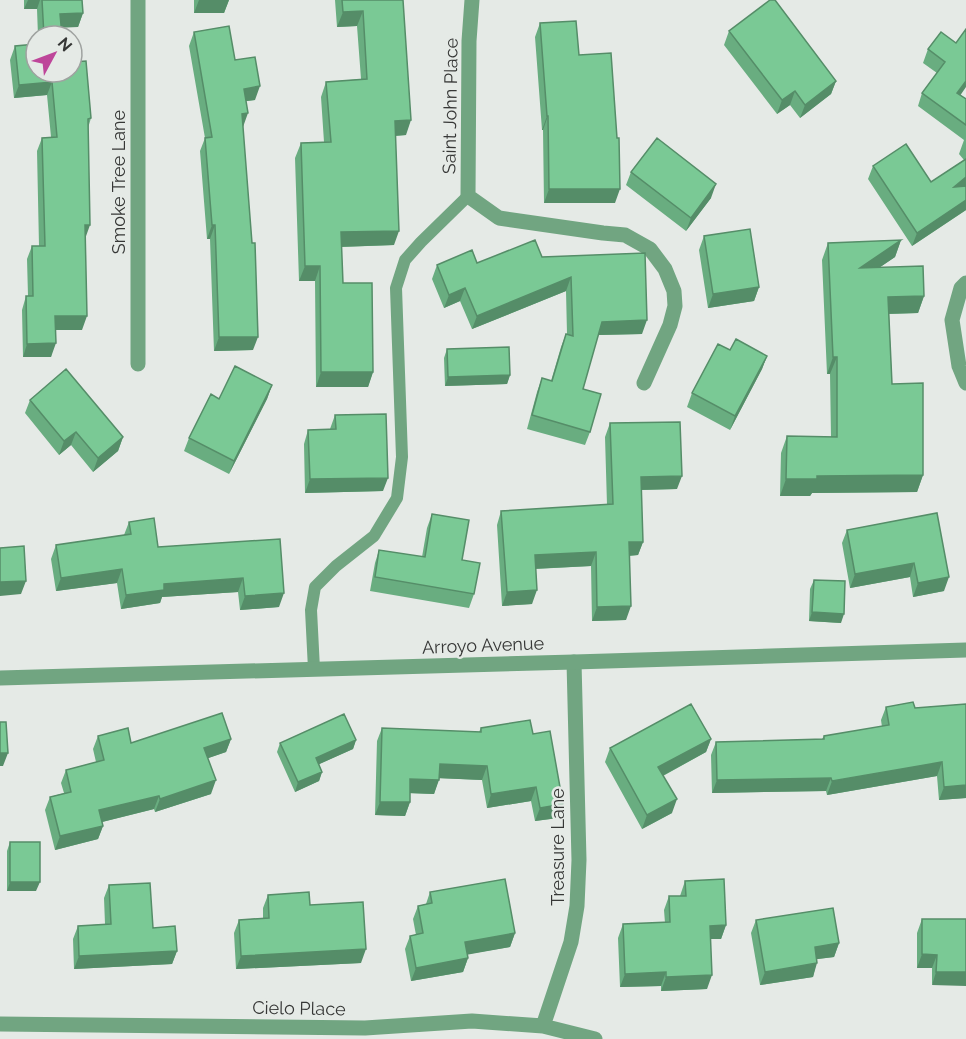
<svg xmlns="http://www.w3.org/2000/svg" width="966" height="1039" viewBox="0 0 966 1039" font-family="Raleway,sans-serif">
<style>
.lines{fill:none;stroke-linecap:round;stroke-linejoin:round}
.service{stroke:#71a581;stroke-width:12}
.minor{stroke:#71a581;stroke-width:15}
.tertiary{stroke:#71a581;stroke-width:15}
.wall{fill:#69ad80}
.shaded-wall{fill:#558d68}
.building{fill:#7ac995;stroke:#558d68;stroke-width:1.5}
.labels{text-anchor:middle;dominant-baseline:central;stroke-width:5;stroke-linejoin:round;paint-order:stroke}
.street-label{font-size:18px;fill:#363736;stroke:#e5eae6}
</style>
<rect width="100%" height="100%" fill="#e5eae6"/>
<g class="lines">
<path class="service" d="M314 669 311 610 315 587 336 566 374 536 397 498 402 457 396 288 405 260 421 242 468 196"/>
<path class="minor" d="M138 0V364
M472 0 469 41 468 196 499 218 603 233 625 235 650 249 665 269 674 291 675 306 670 325 644 383
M966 283 961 288 952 320 959 366 966 383
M0 1024 365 1028 472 1021 543 1026 595 1039
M543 1026 571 942 577 906 579 860 574 662"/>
<path class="tertiary" d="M0 678 574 662 966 650"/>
</g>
<path class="wall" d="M24 0H82L83 13 78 27H61L62 36H38L37 9H24Z
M194 0H229L224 13H194Z
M335 0H403L406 135 396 136 394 245 341 247 343 283 373 372 368 387H316L315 281H299L295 158 301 143 324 142 321 97 326 82 361 79 357 26 337 27Z
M540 23 579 55 615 203H544L543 130H542L535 37Z
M729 31 836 81 831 94 800 118 790 105 777 114 724 45Z
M194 32 235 60 255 100 246 101 243 127 253 350 214 351 210 239H207L200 151 205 138 189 46Z
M941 32 960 95 966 99V210L912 246 868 179 873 166 931 182 964 160 959 154 964 140 918 106 922 93 937 73 923 63 928 49Z
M15 46 72 72 91 118 88 128 82 330H56L51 357H23L22 310 26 296H28L27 259 32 246H39L37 151 42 138 51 137 47 95 14 98 10 60Z
M631 172 711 198 686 231 626 185Z
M704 236 759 287 754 301 708 308 699 250Z
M901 240 895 257 880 267 924 296 918 313 889 314 892 384 923 475 917 492 812 493 810 496H780L781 453 787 436 831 437 830 374H827L822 260 828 243Z
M645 253 642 334 598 335 583 389 590 432 585 445 527 429 537 392 542 378 551 381 561 347 566 334H567L566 291 472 329 460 301 444 308 432 279 437 265 477 263 542 257Z
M447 349 510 375 507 384 445 386 444 358Z
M730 350 767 356 762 369 730 430 687 407 692 393Z
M272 385 267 399 229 474 184 451 189 438 219 399Z
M30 400 123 437 118 451 93 472 71 445 59 455 25 413Z
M335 415 383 491 305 493 304 444 308 430 330 429Z
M610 423 677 489 641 490 643 542 638 555 629 556 626 620 592 621 591 566 535 569 532 604 502 606 497 525 501 511 607 505 605 437Z
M937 513 944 591 913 597 910 577 850 588 842 543 847 530Z
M432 514 462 560 474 594 469 608 370 591 375 563 379 550 422 557 427 528Z
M129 522 158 547 280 539 279 607 240 610 238 592 162 597 160 603 121 609 117 583 56 591 51 559 56 545 124 535Z
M814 580 841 623 809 621 810 589Z
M966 704V798L939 800 937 776 827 795 826 791 712 793 711 755 716 742 822 739 824 736 882 727 881 720 886 707 915 708Z
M382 728 479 732 481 728 533 734 563 804 558 818 535 821 531 801 487 808 482 780 439 778 434 794 410 793V802L405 816 375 815 377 741Z
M98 736 131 743 231 739 226 752 208 758 211 794 155 812 154 809 102 822 103 826 98 839 55 850 45 810 50 797 64 793 61 783 66 770 96 762 93 749Z
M711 739 706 752 663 776 672 813 642 829 605 762 610 748Z
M356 740 353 749 319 764 322 772 319 781 295 792 277 752 280 743Z
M10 842 36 891H7V851Z
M685 881 726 925 721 939H711L707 989 661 991V986L620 987 618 938 623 924 665 923 664 910 669 896H680Z
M109 885 177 951 172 964 74 969 73 939 78 926 105 924 104 898Z
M430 892 515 933 510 947 468 954V958L463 972 411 981 405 949 410 936 416 935 413 919 418 906 426 904Z
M268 895 310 905 361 963 236 969 234 933 239 920 263 918V908Z
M922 919H966L932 985V968H917V933Z
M756 920 839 943 834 957 817 959 813 977 760 985 751 933Z"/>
<path class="shaded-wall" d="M28 0H40L37 9H24Z
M199 0H229L224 13H194Z
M363 11 357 26 337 27 343 12Z
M83 13 78 27 55 28 60 14Z
M836 81 831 94 800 118 805 105Z
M966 81V87L953 106 957 93Z
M52 82 47 95 14 98 19 85Z
M260 86 255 100 239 102 244 89Z
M795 91 790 105 777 114 782 100Z
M248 113 243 127 237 128 242 114Z
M547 116H548L543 130H542Z
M411 120 406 135 390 136 395 121Z
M966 177V186L950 200 954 187Z
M716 184 711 198 686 231 691 218Z
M549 189H620L615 203H544Z
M966 200V210L912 246 917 233Z
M85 225H90L85 239Z
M212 225H215L210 239H207Z
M399 231 394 245 336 247 341 232Z
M901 240 895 257 854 285 860 268Z
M305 266H320L315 281H299Z
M571 277 566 291 472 329 477 316Z
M759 287 754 301 708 308 713 294Z
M465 288 460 301 444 308 449 295Z
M924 296 918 313 882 314 888 297Z
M55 316H87L82 330H50Z
M647 320 642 334 597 335 602 322Z
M219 337H258L253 350 214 351Z
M56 343 51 357H23L27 344Z
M767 356 762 369 730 430 735 416Z
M833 357H837L830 374H827Z
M321 372H373L368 387H316Z
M510 375 507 384 445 386 448 377Z
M272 385 267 399 229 474 234 461Z
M76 432 71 445 59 455 64 441Z
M123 437 118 451 93 472 98 458Z
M923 475 917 492 812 493 810 496H780L786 479 817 476Z
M682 476 677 489 636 490 641 477Z
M388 478 383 491 305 493 310 479Z
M629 542H643L638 555 624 556Z
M596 552 591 566 530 569 535 555Z
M914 563 910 577 850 588 855 574Z
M122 569 117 583 56 591 61 578Z
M949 577 944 591 913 597 918 583Z
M243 578 238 592 162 597 160 603 121 609 126 595 164 584Z
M26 581 21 594 0 596V582Z
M537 590 532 604 502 606 507 592Z
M284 593 279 607 240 610 245 596Z
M631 606 626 620 592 621 597 607Z
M812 612 844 614 841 623 809 621Z
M231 739 226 752 200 761 204 748Z
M711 739 706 752 653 781 658 767Z
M356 740 353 749 313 767 316 758Z
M0 753H8L3 766H0Z
M942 762 937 776 827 795 832 781Z
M440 764 487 766 482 780 435 778Z
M322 772 319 781 295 792 298 782Z
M831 778 826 791 712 793 717 780Z
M410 779 439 780 434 794 406 793Z
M216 780 211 794 155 812 160 799Z
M966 785V798L939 800 944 787Z
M536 787 531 801 487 808 491 794Z
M159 796 154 809 94 824 99 810Z
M677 799 672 813 642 829 647 815Z
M380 802H410L405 816 375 815Z
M563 804 558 818 535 821 540 808Z
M103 826 98 839 55 850 60 836Z
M10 882H40L36 891H7Z
M726 925 721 939H705L710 926Z
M515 933 510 947 460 956 465 942Z
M839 943 834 957 810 960 815 947Z
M366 949 361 963 236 969 241 956Z
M177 951 172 964 74 969 79 956Z
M922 954 937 955 932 968H917Z
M468 958 463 972 411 981 416 968Z
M817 963 813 977 760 985 765 972Z
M666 972 661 986 620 987 625 974Z
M936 972H966V986L932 985Z
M712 975 707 989 661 991 666 977Z"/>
<path class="building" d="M42 0H82L83 13 60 14 62 36H44Z
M342 0H403L411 120 395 121 399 231 341 232 343 283H372L373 372H321L320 266H305L301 143 331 142 326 82 367 79 363 11 343 12Z
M770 0H775L836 81 805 105 795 91 782 100 729 31Z
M576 21 579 55 611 53 617 138H619L620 189H549L548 116H547L540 23Z
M229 26 235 60 255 57 260 86 244 89 248 113 242 114 252 243H255L258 337H219L215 225H212L205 138 212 137 194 32Z
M966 29V81L957 93 966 99V125L922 93 945 62 928 49 941 32 956 43Z
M36 44V72H72V62L86 61 91 118 88 119 90 225H85L87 316H55L56 343 27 344 26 296H33L32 246H45L42 138 57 137 52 82 19 85 15 46Z
M657 138 716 184 691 218 631 172Z
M906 144 931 182 966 159V177L954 187 966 186V200L917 233 873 166Z
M750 229 759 287 713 294 704 236Z
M535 240 542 257 645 253 647 320 602 322 583 389 601 394 590 432 532 415 542 378 552 381 566 334 573 336 571 277 477 316 465 288 449 295 437 265 472 250 477 263Z
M901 240 860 268 923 266 924 296 888 297 892 384 923 383V475L817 476V479H786L787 436 837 437V357H833L828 243Z
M736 339 767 356 735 416 692 393 718 344 730 350Z
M509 347 510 375 448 377 447 349Z
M235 366 272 385 234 461 189 438 211 394 219 399Z
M66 369 123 437 98 458 76 432 64 441 30 400Z
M386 414 388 478 310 479 308 430 336 429 335 415Z
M680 422 682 476 641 477 643 542H629L631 606 597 607 596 552 535 555 537 590 507 592 501 511 613 504 610 423Z
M937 513 949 577 918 583 914 563 855 574 847 530Z
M432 514 469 520 462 560 480 563 474 594 375 577 379 550 425 557Z
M154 518 158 547 280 539 284 593 245 596 243 578 164 584V590L126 595 122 569 61 578 56 545 131 534 129 522Z
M24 546 26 581 0 582V548Z
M814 580 845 581 844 614 812 612Z
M913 702 915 708 966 704V785L944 787 942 762 832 781 831 778 717 780 716 742 824 739V736L889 725 886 707Z
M691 704 711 739 658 767 677 799 647 815 610 748Z
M222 713 231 739 204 748 216 780 160 799 159 796 99 810 103 826 60 836 50 797 71 792 66 770 104 760 98 736 128 728 131 743Z
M344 714 356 740 316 758 322 772 298 782 280 743Z
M530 720 533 734 550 731 563 804 540 808 536 787 491 794 487 766 440 764 439 780 410 779V802H380L382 728 481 732V728Z
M0 722H6L8 753H0Z
M10 842H40V882H10Z
M505 879 515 933 465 942 468 958 416 968 410 936 423 933 418 906 432 903 430 892Z
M724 879 726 925 710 926 712 975 666 977V972L625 974 623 924 670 922 669 896H686L685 881Z
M150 883 153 928 175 926 177 951 79 956 78 926 111 924 109 885Z
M309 892 310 905 363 902 366 949 241 956 239 920 269 918 268 895Z
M833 908 839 943 815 947 817 963 765 972 756 920Z
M922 919H966V972H936L937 955 922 954Z"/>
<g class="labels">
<g class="street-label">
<text transform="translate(450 106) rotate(-89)">Saint John Place</text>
<text transform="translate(118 182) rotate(-90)">Smoke Tree Lane</text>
<text transform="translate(483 645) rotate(-2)">Arroyo Avenue</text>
<text transform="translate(557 847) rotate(-90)">Treasure Lane</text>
<text transform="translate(299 1008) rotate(1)">Cielo Place</text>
</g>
</g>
<g transform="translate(54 54) rotate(49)"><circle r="28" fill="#e5eae6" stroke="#9fa2a0" stroke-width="1.5"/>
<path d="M0-4.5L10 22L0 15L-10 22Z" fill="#be469a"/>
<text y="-9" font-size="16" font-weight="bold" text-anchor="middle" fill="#363736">N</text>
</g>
</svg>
